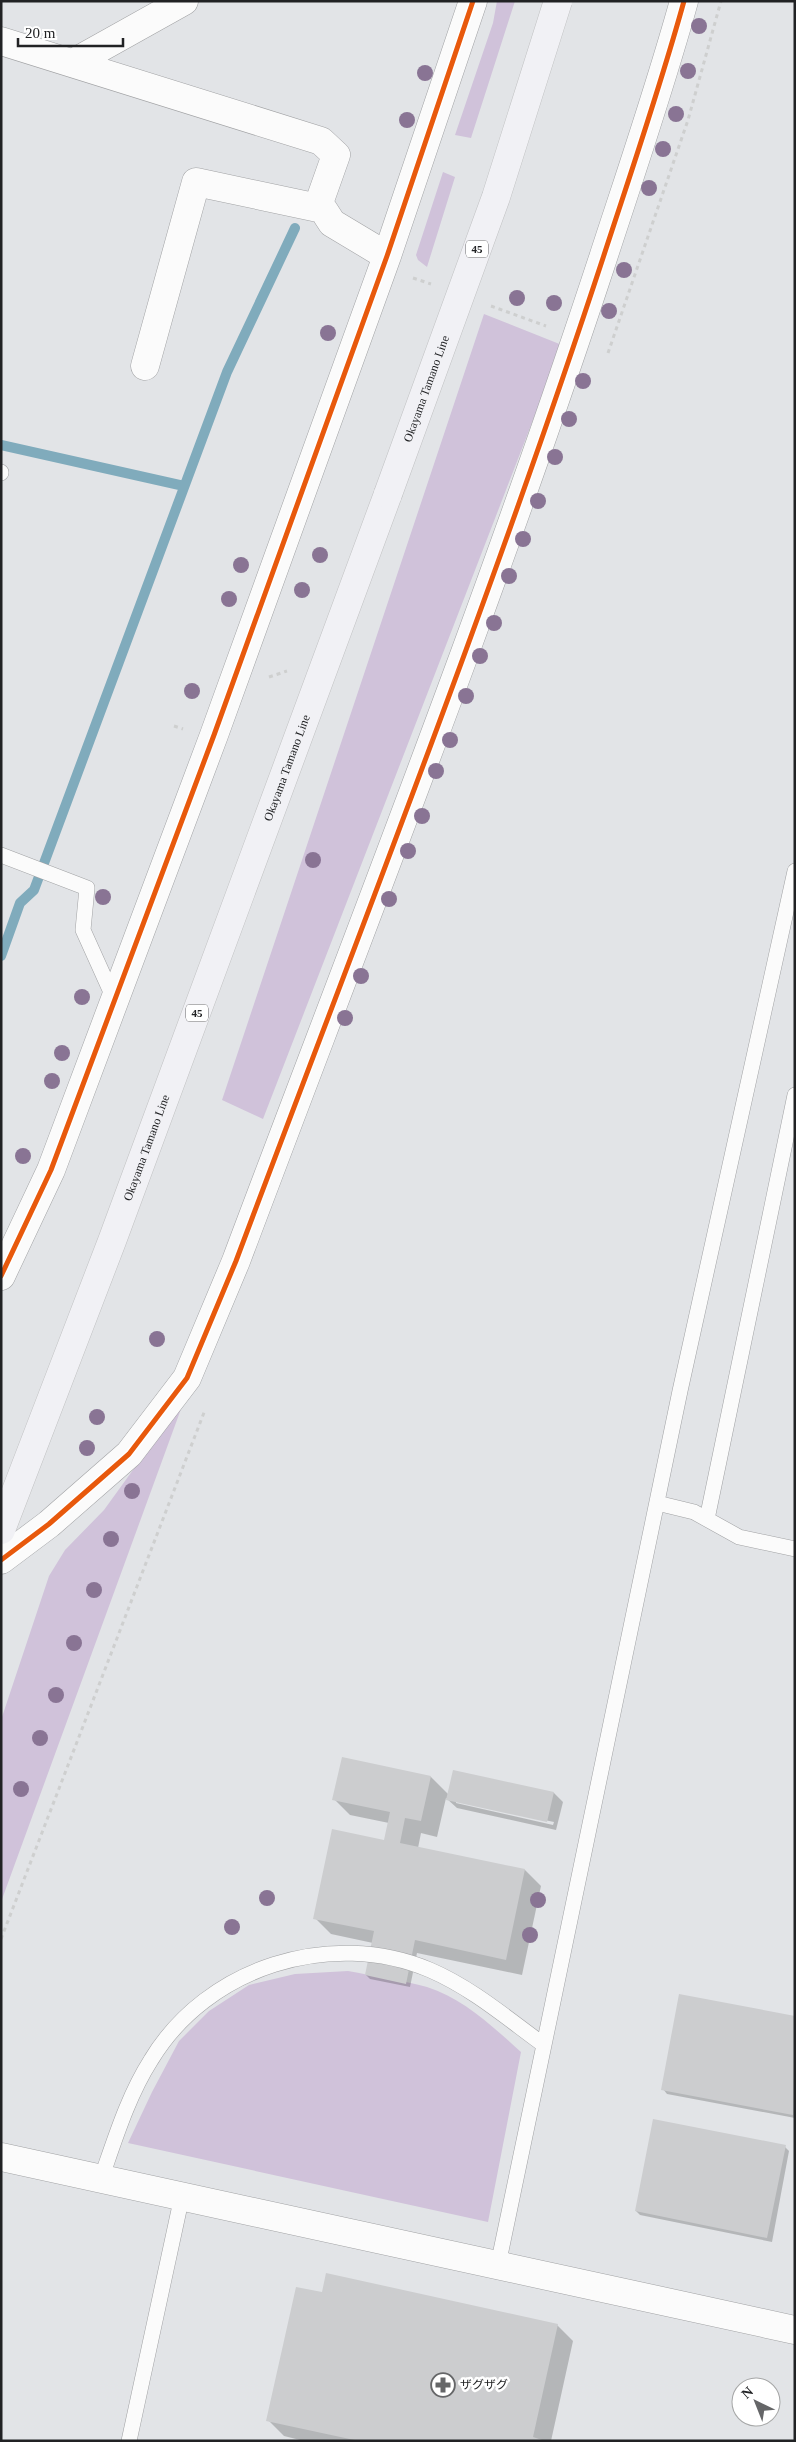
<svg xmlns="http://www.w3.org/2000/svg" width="796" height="2442" viewBox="0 0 796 2442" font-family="'Times New Roman','Noto Sans JP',serif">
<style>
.green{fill:#d0c2da}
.shadow{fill:#0003;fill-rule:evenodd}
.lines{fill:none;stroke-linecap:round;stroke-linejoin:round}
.stream{stroke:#80abbc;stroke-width:10}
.building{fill:#cccdcf}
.service-casing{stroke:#a1a2a4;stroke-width:16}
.minor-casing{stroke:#a1a2a4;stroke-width:29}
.tertiary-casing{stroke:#a1a2a4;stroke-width:29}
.primary-casing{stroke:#c0c1c2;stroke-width:29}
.path{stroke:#cecfcf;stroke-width:3;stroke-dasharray:4 4;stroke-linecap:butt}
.service{stroke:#fbfbfb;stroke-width:15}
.minor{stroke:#fbfbfb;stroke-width:28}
.tertiary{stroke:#fbfbfb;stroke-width:28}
.primary{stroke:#f1f1f5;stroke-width:28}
.primary-bridge-casing{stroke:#c0c1c2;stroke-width:29;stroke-linecap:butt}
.primary-bridge{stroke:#f1f1f5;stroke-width:28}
.cycleway-casing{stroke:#fff;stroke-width:8}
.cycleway{stroke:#e8590c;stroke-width:5}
.tree{fill:#897494}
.labels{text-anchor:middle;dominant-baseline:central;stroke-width:5;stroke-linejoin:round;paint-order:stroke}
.shield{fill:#fff;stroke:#646466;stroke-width:1}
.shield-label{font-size:11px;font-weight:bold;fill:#212224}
.street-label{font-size:12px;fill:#212224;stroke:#fff}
.poi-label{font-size:12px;fill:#212224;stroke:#fff;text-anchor:start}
</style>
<rect width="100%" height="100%" fill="#e2e4e7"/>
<path class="green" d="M497 1H515L471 138 455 135 493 23Z
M443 172 455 177 427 267 418 260 416 255Z
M484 314 562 345 263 1119 222 1100Z
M185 1398 1 1902V1720L49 1576 65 1550 104 1510Z
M348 1971C374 1976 401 1980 427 1987 463 1998 493 2027 521 2052L488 2222 128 2143 152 2092 179 2041 209 2011 249 1985 295 1974Z"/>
<path class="shadow" d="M343 1759 431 1777 449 1795 554 1793 563 1802 556 1830 457 1808 446 1798 437 1837 421 1833 418 1848 525 1870 541 1886 522 1975 417 1953 410 1987 370 1979 366 1975 373 1943 331 1934 315 1918 385 1842 389 1823 350 1815 334 1799ZM456 1801 554 1822 553 1825 456 1803Z
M795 2017V2118L667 2094 663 2089Z
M785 2147 789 2151 772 2242 640 2215 636 2211Z
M323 2293 557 2325 573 2341 551 2441H304L284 2436 268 2420Z"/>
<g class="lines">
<path class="stream" d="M1 445 184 486
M1 956 20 903 34 890 227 372 295 228"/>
</g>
<path class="building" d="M342 1757 431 1776 421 1821 405 1818 400 1843 525 1869 506 1960 415 1940 406 1984 365 1975 374 1931 313 1919 332 1829 384 1840 390 1812 332 1800Z
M453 1770 554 1792 547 1822 446 1800Z
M679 1994 795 2016 793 2115 661 2090Z
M653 2119 786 2145 767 2238 635 2211Z
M326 2273 558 2324 533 2437 545 2441H359L266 2421 296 2287 322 2292Z"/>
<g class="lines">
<g class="service-casing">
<path id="service" d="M1 472V473
M1 855 87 888 83 930 115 1001
M657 1503 694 1512 739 1537 795 1549
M707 1519 795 1095
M544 2045 680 1391 795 871
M101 2179C115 2139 128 2096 151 2060 207 1967 331 1928 430 1970 472 1988 508 2019 544 2045L498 2265
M129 2441 182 2196"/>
</g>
<g class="minor-casing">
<path id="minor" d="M1 41 321 141 336 155 319 203 332 223 387 256
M73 63 184 1
M145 366 196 182 323 209
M1 1276 51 1170 214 735 387 256 473 1
M1 1560 49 1524 129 1454 187 1378 236 1261C361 928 492 596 603 258 631 172 660 88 684 1"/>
</g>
<g class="tertiary-casing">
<path id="tertiary" d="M1 2157 795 2330"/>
</g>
<g class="primary-casing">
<g id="primary">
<path id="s1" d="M1 1530 112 1241 388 494"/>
</g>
</g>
<path class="path" d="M413 278 431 284
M491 306 546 326
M608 353 688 120 721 1
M269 677 287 671
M174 726 183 729
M1 1939 205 1410"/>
<use href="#service" class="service"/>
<use href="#minor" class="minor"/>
<use href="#tertiary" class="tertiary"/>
<use href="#primary" class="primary"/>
<g class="primary-bridge-casing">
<g id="primary-bridge">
<path id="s2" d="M388 494 496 197 558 1"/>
</g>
</g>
<use href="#primary-bridge" class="primary-bridge"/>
<g class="cycleway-casing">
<path id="cycleway" d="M1 1276 51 1170 214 735 387 256 473 1
M1 1560 49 1524 129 1454 187 1378 236 1261C361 928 492 596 603 258 631 172 660 88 684 1"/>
</g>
<use href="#cycleway" class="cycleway"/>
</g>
<g class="tree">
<circle cx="699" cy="26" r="8"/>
<circle cx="688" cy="71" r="8"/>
<circle cx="425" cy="73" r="8"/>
<circle cx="676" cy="114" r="8"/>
<circle cx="407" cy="120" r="8"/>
<circle cx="663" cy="149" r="8"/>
<circle cx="649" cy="188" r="8"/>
<circle cx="624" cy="270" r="8"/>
<circle cx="517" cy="298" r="8"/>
<circle cx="554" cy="303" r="8"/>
<circle cx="609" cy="311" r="8"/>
<circle cx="328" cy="333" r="8"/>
<circle cx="583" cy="381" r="8"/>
<circle cx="569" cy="419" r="8"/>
<circle cx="555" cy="457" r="8"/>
<circle cx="538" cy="501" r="8"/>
<circle cx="523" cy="539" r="8"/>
<circle cx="320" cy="555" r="8"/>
<circle cx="241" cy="565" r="8"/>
<circle cx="509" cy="576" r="8"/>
<circle cx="302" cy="590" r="8"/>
<circle cx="229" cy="599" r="8"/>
<circle cx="494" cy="623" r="8"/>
<circle cx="480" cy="656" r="8"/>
<circle cx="192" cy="691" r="8"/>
<circle cx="466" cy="696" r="8"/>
<circle cx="450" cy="740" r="8"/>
<circle cx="436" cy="771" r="8"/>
<circle cx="422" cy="816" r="8"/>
<circle cx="408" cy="851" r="8"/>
<circle cx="313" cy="860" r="8"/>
<circle cx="103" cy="897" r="8"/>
<circle cx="389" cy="899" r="8"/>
<circle cx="361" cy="976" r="8"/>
<circle cx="82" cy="997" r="8"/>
<circle cx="345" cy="1018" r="8"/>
<circle cx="62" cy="1053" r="8"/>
<circle cx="52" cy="1081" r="8"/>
<circle cx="23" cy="1156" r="8"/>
<circle cx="157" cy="1339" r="8"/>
<circle cx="97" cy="1417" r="8"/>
<circle cx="87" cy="1448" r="8"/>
<circle cx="132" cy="1491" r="8"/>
<circle cx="111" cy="1539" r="8"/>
<circle cx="94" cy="1590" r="8"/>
<circle cx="74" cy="1643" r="8"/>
<circle cx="56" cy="1695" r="8"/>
<circle cx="40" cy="1738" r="8"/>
<circle cx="21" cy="1789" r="8"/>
<circle cx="267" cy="1898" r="8"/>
<circle cx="538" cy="1900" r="8"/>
<circle cx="232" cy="1927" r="8"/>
<circle cx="530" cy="1935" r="8"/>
</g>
<defs>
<g id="pharmacy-ring" transform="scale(1.25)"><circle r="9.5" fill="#fff" stroke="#656668" stroke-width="1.5"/><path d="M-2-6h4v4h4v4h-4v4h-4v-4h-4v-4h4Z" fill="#656668"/></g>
</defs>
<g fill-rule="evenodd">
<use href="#pharmacy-ring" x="443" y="2385"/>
</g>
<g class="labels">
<g class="shield">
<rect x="466" y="240.5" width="22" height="17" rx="4"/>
<rect x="186" y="1004.5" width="22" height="17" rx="4"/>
</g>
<g class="shield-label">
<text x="477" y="249">45</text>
<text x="197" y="1013">45</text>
</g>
<g class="street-label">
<text stroke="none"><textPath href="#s2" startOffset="112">Okayama Tamano Line</textPath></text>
<text stroke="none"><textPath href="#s1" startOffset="814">Okayama Tamano Line</textPath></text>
<text stroke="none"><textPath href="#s1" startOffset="409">Okayama Tamano Line</textPath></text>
</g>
<g class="poi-label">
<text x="460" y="2385">ザグザグ</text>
</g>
</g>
<rect width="796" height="2442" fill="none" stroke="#212224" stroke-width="5"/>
<g transform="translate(756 2402) rotate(317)"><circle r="24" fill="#ffffff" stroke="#a6a7a7"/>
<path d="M0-4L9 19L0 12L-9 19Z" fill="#656668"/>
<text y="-8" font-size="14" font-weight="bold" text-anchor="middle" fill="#212224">N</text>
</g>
<path d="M18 38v8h105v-8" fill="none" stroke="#212224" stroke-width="2.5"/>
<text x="25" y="38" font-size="15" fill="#212224" stroke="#ffffff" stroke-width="4" paint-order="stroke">20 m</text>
</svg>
